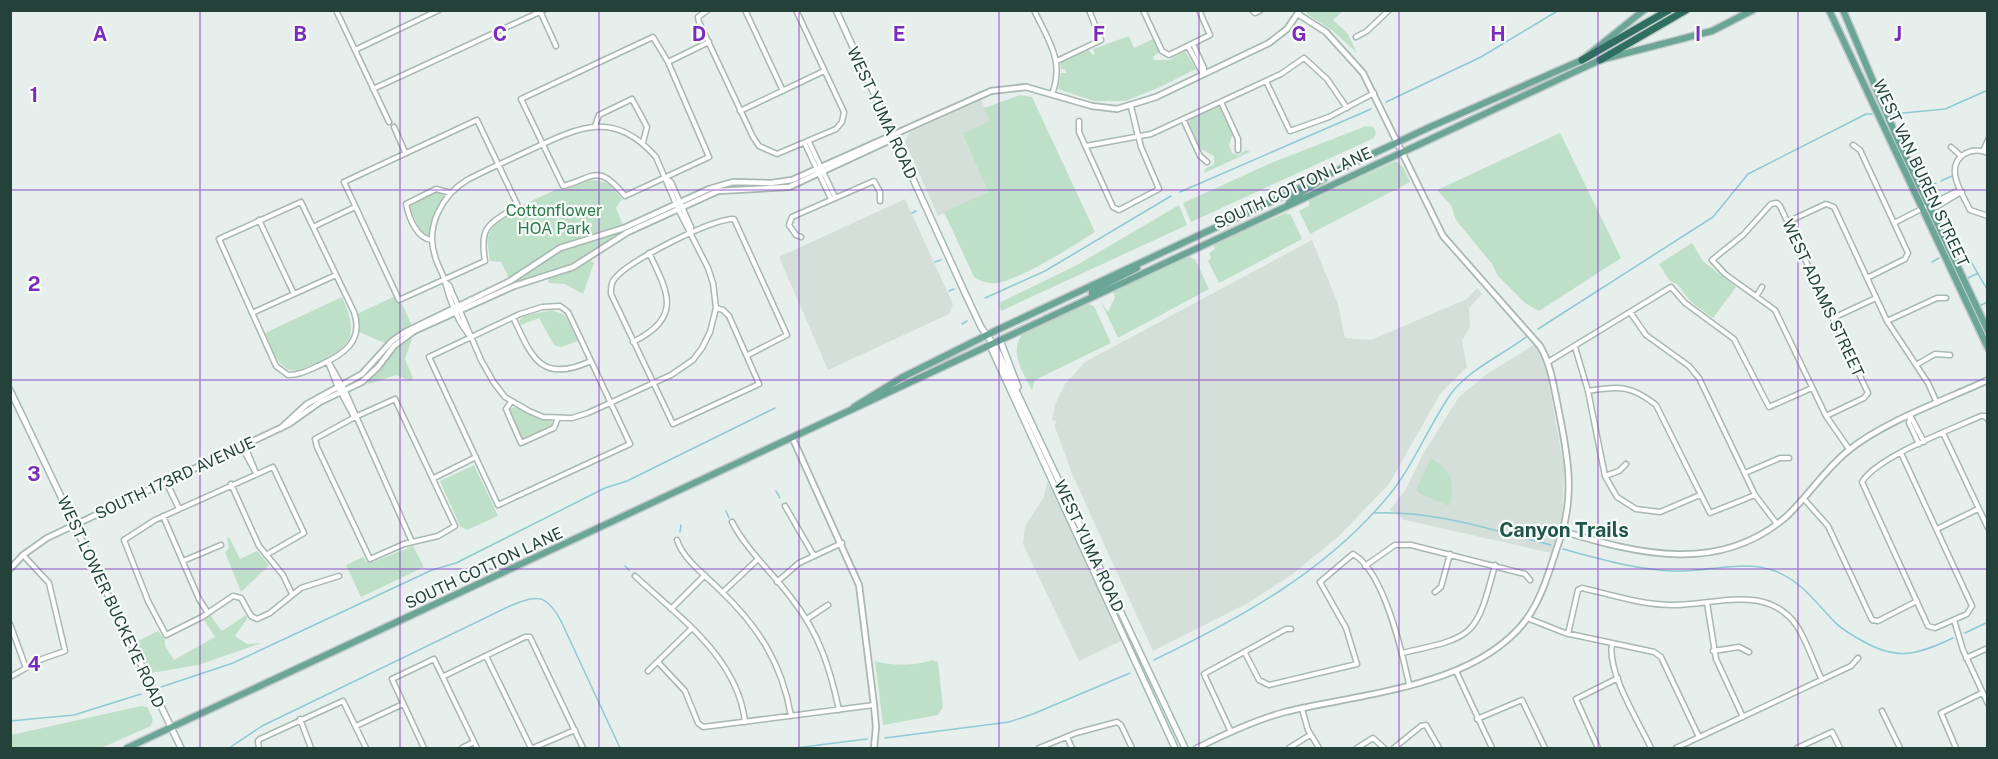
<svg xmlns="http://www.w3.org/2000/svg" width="1998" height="759" viewBox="0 0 1998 759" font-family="'Public Sans',sans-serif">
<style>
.built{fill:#d4dfda}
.green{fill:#bfe0c8}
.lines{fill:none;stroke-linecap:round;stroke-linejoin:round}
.stream{stroke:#8ec9d4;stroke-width:1.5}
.minor-casing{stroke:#a8b8b2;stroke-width:7}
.tertiary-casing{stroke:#a8b8b2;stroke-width:8}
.secondary-casing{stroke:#a4bbb3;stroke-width:8}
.primary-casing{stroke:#c2cac8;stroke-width:9}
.motorway-casing{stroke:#c2cac8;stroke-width:10}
.minor{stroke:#fff;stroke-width:4}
.tertiary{stroke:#fff;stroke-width:4.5}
.secondary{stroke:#fff;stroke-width:5}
.primary{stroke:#6aa596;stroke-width:6}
.motorway{stroke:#2f6f62;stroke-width:7}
.grid{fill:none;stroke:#7b2cbf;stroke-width:1.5;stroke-opacity:0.55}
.labels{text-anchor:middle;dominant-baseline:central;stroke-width:4.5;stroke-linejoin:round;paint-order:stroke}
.street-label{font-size:16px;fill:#24423a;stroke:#f7fbf9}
.park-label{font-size:16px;fill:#2d7a4b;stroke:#f7fbf9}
.quarter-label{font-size:20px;font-weight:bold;fill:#1f5548;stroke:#f7fbf9}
.grid-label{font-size:20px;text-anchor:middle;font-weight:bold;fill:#7b2cbf;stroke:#f7fbf9;stroke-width:4.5;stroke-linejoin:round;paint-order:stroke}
</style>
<rect width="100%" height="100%" fill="#e6efeb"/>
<path class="built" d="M981 100 991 121 962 135 988 192 938 216 905 142 909 133Z
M905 199 953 304 949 314 828 370 779 257Z
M1312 240 1338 304 1345 338 1371 340 1467 299 1477 288 1482 294 1469 308 1470 327 1462 341 1467 367 1440 394 1389 484 1338 537 1290 576 1248 603 1153 651 1073 476 1055 427 1056 421 1052 420 1055 405 1065 384 1085 362Z
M1535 344 1546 368 1564 468 1562 520 1551 553 1405 520 1390 510 1406 489 1423 454 1459 397 1487 374Z
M1047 482 1054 491 1123 640 1079 661 1023 544 1025 526 1044 497Z"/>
<path class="green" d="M1307 10 1343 11 1333 20 1348 34 1357 53 1333 31 1307 14Z
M1129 36 1134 48 1153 39 1159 52 1153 57 1154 60H1170L1185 51 1196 69 1158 88 1125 101H1094L1058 89 1061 73H1066V70L1061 69 1060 63 1089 50 1092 55 1095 54 1093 49Z
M1020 95 1032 97 1095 232C1070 248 1025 277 997 283 989 284 980 281 974 277L944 212 988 192 962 134 990 121 984 108Z
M1216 106 1221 107 1233 133 1229 145 1232 153 1239 155 1246 150 1250 152 1204 173 1205 169 1214 164V156L1199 148 1188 124 1190 118Z
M1366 126 1373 127 1376 132 1374 138 1191 222 1183 203 1271 163Z
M1560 133 1621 258 1539 311 1525 303 1498 276 1492 264 1456 220 1451 205 1437 190Z
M1396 161 1403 167 1410 182 1310 234 1299 211 1309 206V200Z
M598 180 609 184 622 199 616 208 623 225 561 244 509 278 501 262 490 261 487 238 494 224 518 212 523 205 557 189 564 190 584 181Z
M434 192H443L444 196 435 213 430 235 426 236 421 232 409 207Z
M1179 205 1187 225 1001 311 999 303 1077 265Z
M661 213 574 265 464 306 567 247Z
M1286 213 1291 215 1302 239 1219 283 1208 261 1211 258 1209 253 1215 249 1213 244Z
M1692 243 1703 261 1736 287 1713 318 1691 302 1678 285 1669 280 1659 264Z
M1189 257 1195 259 1209 289 1118 338 1101 302 1108 312 1115 297 1113 291Z
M591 260 594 263 583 294 565 284 549 283 548 279Z
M342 297C365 347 341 351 300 370 278 374 273 349 265 333Z
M393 297 398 303 402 304 412 326 387 344 359 332 357 314Z
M1088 304 1094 306 1111 343 1035 380 1032 390C1022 370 1008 352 1024 332Z
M552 310 565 315 578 341 561 347 554 345 539 318 521 325 519 321 524 316Z
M409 336 412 339 405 359 413 378 411 381 396 375 369 384 367 381Z
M514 407 551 420 553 424 547 429 523 440 510 414V409Z
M1431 458C1450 468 1457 485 1449 506L1420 494 1416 490Z
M474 465 498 516 467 530 460 526 440 481Z
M229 537 240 559 257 551 269 565 241 592 225 552 229 548 227 539Z
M413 546 424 567 361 597 346 565 363 557 367 562H373Z
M210 615 222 631 246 615 247 619 235 636 247 644 262 643 198 665 151 673 136 642 158 631 165 640V646L174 660 215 637 204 620Z
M932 660 938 662 943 707 938 715 883 725 875 661C890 666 917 666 932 660Z
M141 706 147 707 153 719 151 726 101 748H11V735Z"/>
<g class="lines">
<path class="stream" d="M1386 102 1481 57 1559 10
M1893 114 1945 109 1988 90
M1941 181 1952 176
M1926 188 1936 183
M1180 192 1371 109
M912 213 916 211
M935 262 941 260
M1932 262 1939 258
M1961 262 1969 258 1988 291
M1968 278 1978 273
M949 291 954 289
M985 298 1045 271 1171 196
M1981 305 1988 302
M962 324 967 321
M1538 329 1713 217 1748 174 1866 114H1872
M776 491 780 498
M726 511 729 518
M1373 513C1434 510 1492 530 1551 545
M680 532 681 525
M1563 549C1600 559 1637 570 1675 571 1708 572 1744 559 1775 571 1800 581 1812 598 1830 617 1838 627 1848 633 1859 639 1896 661 1915 656 1953 638
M625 566 629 570
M1965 633 1988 622
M1154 660C1239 619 1323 573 1385 500 1412 469 1427 429 1450 395 1469 369 1501 356 1526 337
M161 687 233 663 432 570 456 563 605 488 627 481 775 408
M10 721 74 715 141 694
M885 738 1009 722 1033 714 1130 673
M229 748 262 726 510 606C537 595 546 593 561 621L620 748
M795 748 867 739"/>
<g class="minor-casing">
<path id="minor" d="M336 10 389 122
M708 10 698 17 699 22 753 137 759 146 777 154 836 129 842 122 844 112 796 10
M745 10 783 91
M1034 10C1048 40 1065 61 1052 94
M1143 10 1162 51 1169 55 1210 35 1199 10
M1252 10 1255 13 1261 10
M540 11 556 46
M653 37 668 62 709 157 625 196C597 162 594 178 563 186L521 99Z
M1356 37 1367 31 1389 10
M1193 44 1204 68V74
M1188 46 1203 74
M355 50 439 10
M1057 61 1101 40 1089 10
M668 62 709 42
M1266 81 1290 131 1329 117 1374 93
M373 89 544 10
M1221 102 1238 139V150
M1131 107 1138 137
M740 111 824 71
M1183 119 1200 156 1207 162
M477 120 518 206C489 224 479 225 485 261L399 300 344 182Z
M1079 121V132L1113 207 1119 210 1159 189 1141 147 1131 106
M595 126 599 115 632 99 647 127 643 142
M394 127 405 152
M809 142 835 197
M805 144 831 199
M1853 145 1860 150 1908 253 1905 259 1867 278
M1086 146 1151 134 1281 74 1304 58 1327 79 1347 108
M1951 147 1961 156
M1983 151 1988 140
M1988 153C1972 146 1953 155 1955 174 1956 186 1965 199 1970 210L1988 216
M666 178 671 182 691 227V233
M301 202 354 312C364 341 343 355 320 365 309 370 300 375 288 375L276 366 219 239Z
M1929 207H1936L1961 192
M259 220 294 294
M1787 222 1826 204 1834 207 1887 321 1928 383 1937 403
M1894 223 1955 192H1962
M313 227 355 207
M801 237 796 235 789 225 792 217 874 181 880 192V201
M432 240C417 239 409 218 406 204L436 189 451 193
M445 282 449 285 481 360 494 383 505 397 529 411 543 417 572 418 588 413 671 375 693 360 702 348 710 332 716 308 713 283 708 268 678 209 656 157C614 110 581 126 530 150 509 160 488 169 467 180 442 195 425 227 435 256 437 265 443 273 445 282 449 299 459 325 471 337
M1757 295 1762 287
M560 306 568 312 630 444 498 505 429 357 520 314 542 307Z
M716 308 723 310 729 316 759 384 673 424 611 294C611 287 611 282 616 277 633 259 711 219 734 219L787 335 748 355
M1630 312 1646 335 1689 366 1699 378 1755 495 1777 524
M252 313 336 275
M513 317C532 358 541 384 591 361
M1833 318 1876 298
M1887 321 1937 298H1946
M633 342C682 317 669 294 649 253
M1575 347 1588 391 1605 476 1617 497 1636 509 1660 512 1700 495
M328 361 345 391 412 542
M328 362 337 385 354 417
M1548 362 1671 287 1685 303 1734 339 1769 407 1812 388
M1916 365 1935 354 1950 355
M1588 391C1619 386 1631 385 1656 405L1710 513 1755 495
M395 399 455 526 438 536 404 544 370 559 317 447 315 439 355 417Z
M511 402 506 409 521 443 554 428 558 418
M1826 416 1864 398 1868 393 1780 206 1777 203 1771 204 1743 235 1712 260 1725 274 1775 310 1826 416 1849 449
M1910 416 1909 423 1919 444
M1911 417 1924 442
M1943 433 1988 528
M244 445V451L256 473
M245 446 256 473
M1901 453 1972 606 1967 614 1935 628 1928 626 1862 482C1877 457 1952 429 1981 416H1985L1988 420
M1745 473 1780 458H1789
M1605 476 1619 471 1626 464
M434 478 476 457
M166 482 179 509
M167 483 179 508
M231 484 259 546 283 575 292 594
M1804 499 1828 526 1872 620 1878 621 1917 601
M785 506 814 556
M163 516 199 599 208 613
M732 522C748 552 772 572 792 599 819 633 830 668 839 710
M1937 529 1978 509
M677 540C683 559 705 575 719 589 758 626 782 663 791 716
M266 555 304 533 273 467 155 520 124 540 148 601 166 635 202 617 233 596 241 598 251 616 257 619 270 613 301 588 339 576
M183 561 221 545
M1365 566 1395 545H1411L1525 574 1530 580
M635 576C679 617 738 658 745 722
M777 582 799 563 842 543
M723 592 757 560
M1435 592 1441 587 1450 554
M1707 603 1716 659 1743 717
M671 609 705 575
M1527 618 1565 633 1654 652 1661 657 1699 737
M807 619 828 605
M1954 620 1963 650 1988 704
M10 624 26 668
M1568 634 1578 590 1582 588C1612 595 1643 605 1673 605 1716 605 1767 583 1797 626 1807 642 1814 663 1822 680
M1612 644C1607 673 1639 722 1651 748
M1713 651 1739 647 1749 652
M1245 653 1259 680 1269 685 1357 664 1346 628 1320 582 1353 554C1384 571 1402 652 1409 684
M1402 653C1475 637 1476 637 1495 565
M486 656 531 748
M1966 658 1988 648
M658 662 685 691 698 723 703 727 874 705
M648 671 691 629
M1456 671 1492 748
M444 676 525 637H530L583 748
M10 677 42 659 65 651 49 583 23 555
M1302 709 1308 730 1319 748
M1882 711 1900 748
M300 719 311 748
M1477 719 1522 700 1545 748
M356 726 403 704
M1231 732 1204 674 1286 629H1291
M1067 737 1072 748
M259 748 258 741 260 739 343 701 366 748
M424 748 392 679 434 659 477 748
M462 748 474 742
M533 748 575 730
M1039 748 1076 733 1117 722 1121 725 1132 748
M1289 748 1310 735
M1357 748 1373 738 1384 748
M1394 748 1421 726 1426 725 1439 748
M1598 748 1576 699 1618 678
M1676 748 1851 666 1858 658
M1797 748 1832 732 1840 748
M1956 748 1941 713 1982 693"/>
</g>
<g class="tertiary-casing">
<path id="tertiary" d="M281 428 307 404 362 374 392 341 405 332 510 281 560 248 624 228 709 189 733 182 771 183 792 180 991 91 1026 87 1092 106 1117 109 1156 97 1269 43 1287 29 1300 10
M793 439 859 585 874 705 876 727 874 748
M1562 531C1638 554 1720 575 1787 516 1809 495 1826 468 1849 450 1885 421 1945 400 1988 380
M10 569 23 555 47 538 289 424 320 402 362 382 378 367 394 346 414 331 514 286 573 267 628 232 718 191 789 187 886 142 893 136
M1197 748C1225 734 1255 720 1285 712 1363 693 1475 687 1526 620 1544 595 1551 564 1561 536 1576 491 1566 447 1557 402 1553 382 1550 363 1540 346L1443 236 1363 73 1326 32 1298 14"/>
</g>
<g class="secondary-casing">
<path id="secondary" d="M836 10 965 293 981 327 996 348 1185 748
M1000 340 1018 387
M992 344V350L1175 748
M10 390 181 748"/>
</g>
<g class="primary-casing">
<path id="primary" d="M1829 10 1988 348
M1843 10 1897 138 1988 331
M1288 205 1291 199 1325 178
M1092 297V291L1137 268
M854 407 901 378 997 330 1430 127 1582 60 1644 10
M127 748 1600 60 1712 31 1753 10"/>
</g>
<g class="motorway-casing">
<path id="motorway" d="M1582 60 1669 10
M1600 60 1686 10"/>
</g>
<use href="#minor" class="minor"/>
<use href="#tertiary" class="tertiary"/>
<use href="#secondary" class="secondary"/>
<use href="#primary" class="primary"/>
<use href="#motorway" class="motorway"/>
</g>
<path class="grid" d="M200 10V748M400 10V748M599 10V748M799 10V748M999 10V748M1199 10V748M1399 10V748M1598 10V748M1798 10V748M10 190H1988M10 380H1988M10 569H1988"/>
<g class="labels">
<g class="street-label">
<text transform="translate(882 113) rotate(65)">WEST YUMA ROAD</text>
<text transform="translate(1921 173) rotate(65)">WEST VAN BUREN STREET</text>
<text transform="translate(1293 188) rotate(-25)">SOUTH COTTON LANE</text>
<text transform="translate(1823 298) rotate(65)">WEST ADAMS STREET</text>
<text transform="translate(175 478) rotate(-25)">SOUTH 173RD AVENUE</text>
<text transform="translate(1089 546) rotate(65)">WEST YUMA ROAD</text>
<text transform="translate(484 568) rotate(-25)">SOUTH COTTON LANE</text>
<text transform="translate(111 602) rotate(65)">WEST LOWER BUCKEYE ROAD</text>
</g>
<g class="park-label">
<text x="554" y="210">Cottonflower<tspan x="554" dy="18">HOA Park</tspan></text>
</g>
<g class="quarter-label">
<text x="1564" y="530">Canyon Trails</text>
</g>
</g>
<g class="grid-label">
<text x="100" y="41">A</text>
<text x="300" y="41">B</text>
<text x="500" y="41">C</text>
<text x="699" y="41">D</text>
<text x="899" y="41">E</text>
<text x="1099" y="41">F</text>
<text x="1299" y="41">G</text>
<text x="1498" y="41">H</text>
<text x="1698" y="41">I</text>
<text x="1898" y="41">J</text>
<text x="34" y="102">1</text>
<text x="34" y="291">2</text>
<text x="34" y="481">3</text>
<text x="34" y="671">4</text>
</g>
<rect width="1998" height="759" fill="none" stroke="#24423a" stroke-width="24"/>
</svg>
